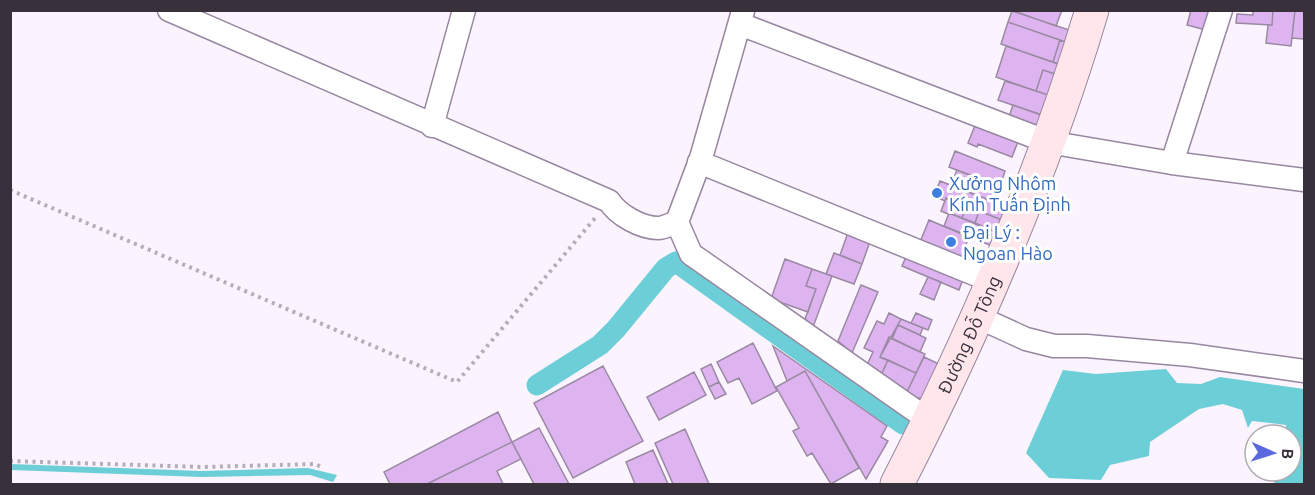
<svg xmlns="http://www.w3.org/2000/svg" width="1315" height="495" viewBox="0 0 1315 495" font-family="Ubuntu,sans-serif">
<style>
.water{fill:#6cced7}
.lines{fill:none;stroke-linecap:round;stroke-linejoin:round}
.canal{stroke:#6cced7;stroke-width:21}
.building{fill:#deb4f0;stroke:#9a89a2;stroke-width:1.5}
.minor-casing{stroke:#9887a0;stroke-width:25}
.secondary-casing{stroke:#9887a0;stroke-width:35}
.path{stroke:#b5adb8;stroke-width:4;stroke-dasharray:3 4.5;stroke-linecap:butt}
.minor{stroke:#fff;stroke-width:22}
.secondary{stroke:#fee6eb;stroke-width:33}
.shop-dot{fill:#3f7fe0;stroke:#fff;stroke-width:2}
.labels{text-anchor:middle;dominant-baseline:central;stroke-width:6;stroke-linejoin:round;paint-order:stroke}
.shop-label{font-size:18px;fill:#366cbe;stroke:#fff;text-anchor:start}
.street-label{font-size:18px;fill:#38303b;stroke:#fff}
</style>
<rect width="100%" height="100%" fill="#fbf3fe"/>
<path class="water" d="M1166 369 1177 383 1201 384 1220 377 1304 389V484H1274L1277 471H1291V435H1285L1286 425 1252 421 1248 428 1242 410 1223 404 1199 409 1150 442 1149 456 1110 465 1101 480 1049 478 1026 453 1063 370 1096 374Z
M11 464 201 471 308 468 337 475 333 482 310 475 201 477 11 470Z"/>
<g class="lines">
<path class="canal" d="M537 385 600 345 616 329 666 268 676 262 903 424"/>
</g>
<path class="building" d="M1011 10H1062L1056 26Z
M1191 10H1211L1206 30 1187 25Z
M1253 10H1273L1272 25 1236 23 1237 14 1253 15Z
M1273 10H1295L1291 46 1266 43 1268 25H1272Z
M1295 10H1304V39L1292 38Z
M1012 11 1075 32 1071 44 1008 22Z
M1008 22 1060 40 1053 62 1001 44Z
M1060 40 1068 43 1061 65 1053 62Z
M1006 46 1061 65V76L1043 70 1036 91 996 77Z
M1043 70 1061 76 1054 97 1036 91Z
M1005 81 1048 95 1041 115 998 100Z
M1013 105 1048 117 1041 136 1007 123Z
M976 123 1019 139 1012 157 978 144 977 147 968 143Z
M955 151 1005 171 1000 187 949 167Z
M957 170 996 185 990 201 951 185Z
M940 181 1007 207 1002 220 946 198 945 201 934 196Z
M946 198 954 201 948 214 941 211Z
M954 201 967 206 962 218 949 213Z
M967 206 979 211 975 223 962 218Z
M979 211 1002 220 998 233 975 223Z
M949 213 998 233 992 246 944 226Z
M929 220 969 237 958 264 918 247Z
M850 227 872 236 862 264 840 255Z
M909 250 965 274 959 290 902 266Z
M834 253 862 264 854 284 826 274Z
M785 259 812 269 806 286 816 289 808 312 771 299Z
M812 269 832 276 813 327 805 319 816 289 806 286Z
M928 277 941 282 934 300 920 294Z
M861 285 878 292 852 353 838 341Z
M889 313 901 319 880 357 888 360 881 375 867 365 873 352 864 348 877 321 884 324Z
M916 313 932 320 928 330 911 323Z
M901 319 923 328 920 335 898 325Z
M898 325 926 338 920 352 892 339Z
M889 337 925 354 916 373 880 357Z
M753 343 777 391 752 404 739 378 728 383 717 362Z
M773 346 887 426 881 437 888 441 866 479 805 371 787 381Z
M924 357 941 365 925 398H916L906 394Z
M888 360 916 373 906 394 881 375Z
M711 364 719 382 709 387 701 369Z
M603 366 643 441 573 478 534 403Z
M805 371 859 468 831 484 812 453 807 456 793 431 799 428 776 387Z
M694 372 706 395 659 420 647 397Z
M719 382 726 394 715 399 709 387Z
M498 412 512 442 427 484H390L384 472Z
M539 428 569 484H534L512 442Z
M685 429 709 484H673L655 443Z
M512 442 521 459 497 471 503 484H427Z
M653 450 668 484H635L626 462Z"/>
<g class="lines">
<g class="minor-casing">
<path id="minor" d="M169 10 609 201C618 215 641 228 658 228 664 228 671 224 677 222
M743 11 701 158 677 222 691 254 930 421
M740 24 1048 142 1172 163 1304 180
M432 126 464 10
M699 162 994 282
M1172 163 1221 10
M978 317 1026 339 1054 346H1087L1190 355 1304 371"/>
</g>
<g class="secondary-casing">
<g id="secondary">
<path id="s1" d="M897 484C975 332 1043 175 1092 10"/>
</g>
</g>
<path class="path" d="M10 190 457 382 596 217
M10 461 203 467 315 464 324 468"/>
<use href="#minor" class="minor"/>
<use href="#secondary" class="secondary"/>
</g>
<g class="shop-dot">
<circle cx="937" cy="193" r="6"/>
<circle cx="951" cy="242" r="6"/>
</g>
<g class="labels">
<g class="shop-label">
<text x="949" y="183">Xưởng Nhôm<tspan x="949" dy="21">Kính Tuấn Định</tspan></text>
<text x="963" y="232">Đại Lý :<tspan x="963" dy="21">Ngoan Hào</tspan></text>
</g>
<g class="street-label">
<text stroke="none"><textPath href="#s1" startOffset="166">Đường Đỗ Tông</textPath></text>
</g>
</g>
<rect width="1315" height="495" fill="none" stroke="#38303b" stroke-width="24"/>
<g transform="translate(1273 453) rotate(93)"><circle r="28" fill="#ffffff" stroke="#afacb1" stroke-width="1.5"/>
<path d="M0-4.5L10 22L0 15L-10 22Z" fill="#5c68df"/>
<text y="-9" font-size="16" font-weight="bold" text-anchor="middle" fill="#38303b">B</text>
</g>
</svg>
